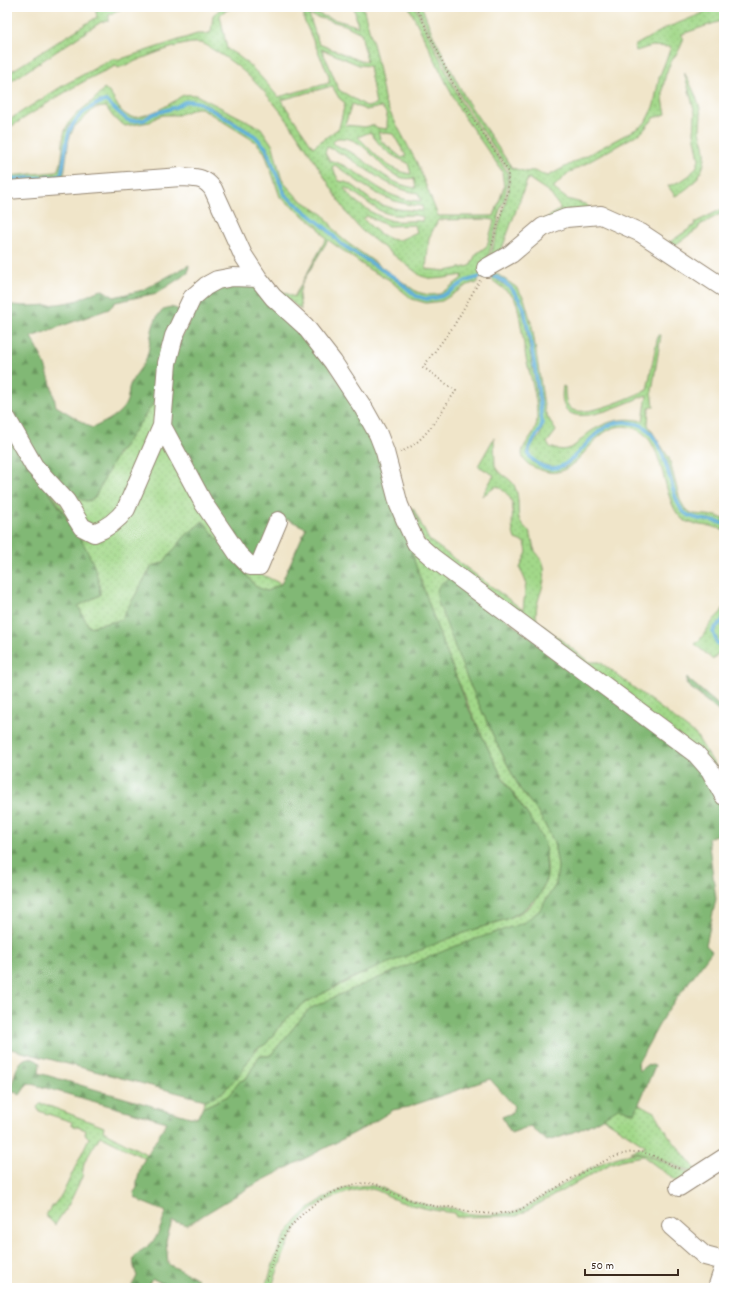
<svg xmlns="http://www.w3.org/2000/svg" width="731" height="1295" viewBox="0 0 731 1295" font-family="Dekko,sans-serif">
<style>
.grass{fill:url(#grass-dots);stroke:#6e8154;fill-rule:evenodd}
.forest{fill:url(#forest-firs);stroke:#5e714a}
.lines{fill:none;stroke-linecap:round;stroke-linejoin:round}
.stream{stroke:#62b1dc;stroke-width:3.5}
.minor-casing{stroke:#968874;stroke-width:20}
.path{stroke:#968874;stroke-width:2;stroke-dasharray:1 3;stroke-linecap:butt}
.minor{stroke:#fff;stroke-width:18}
</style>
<defs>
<pattern id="grass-dots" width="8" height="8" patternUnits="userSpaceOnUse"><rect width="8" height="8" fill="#a2d889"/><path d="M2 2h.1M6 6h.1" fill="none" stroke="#8cba76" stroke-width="1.8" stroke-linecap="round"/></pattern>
<pattern id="forest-firs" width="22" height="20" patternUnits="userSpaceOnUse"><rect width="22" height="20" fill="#81b875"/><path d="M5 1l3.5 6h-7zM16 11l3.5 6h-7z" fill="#6b965f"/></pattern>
</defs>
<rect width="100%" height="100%" fill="#fff"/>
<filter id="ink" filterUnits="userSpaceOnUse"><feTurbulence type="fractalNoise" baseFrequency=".025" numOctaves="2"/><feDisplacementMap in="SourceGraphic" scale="8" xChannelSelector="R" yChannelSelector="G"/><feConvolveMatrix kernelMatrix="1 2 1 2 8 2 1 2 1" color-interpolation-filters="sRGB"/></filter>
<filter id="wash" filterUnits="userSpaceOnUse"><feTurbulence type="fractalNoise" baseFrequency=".012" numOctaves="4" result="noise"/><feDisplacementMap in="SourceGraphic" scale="16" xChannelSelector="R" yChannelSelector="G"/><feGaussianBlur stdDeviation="0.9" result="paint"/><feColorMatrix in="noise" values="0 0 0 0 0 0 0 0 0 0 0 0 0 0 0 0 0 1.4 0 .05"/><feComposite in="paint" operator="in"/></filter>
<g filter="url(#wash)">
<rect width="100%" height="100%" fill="#f0e5c9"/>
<path class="grass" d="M95 7H125L109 15V21L101 22 7 84V74L97 17Z
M223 7H234L223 12 220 15 227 49C248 60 264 80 278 97L329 83V76L304 20V7H310C317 18 346 21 358 27L354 7H363L376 55 385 103 417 163 438 216H494L504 187 502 171 460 111 409 7H415L461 102 507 171C508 181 507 190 504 200 502 207 497 214 498 221L485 268 480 276 466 280 442 295 435 297 427 298 417 295 395 277 342 243 327 229 286 194 267 147 256 136 233 120 201 102 191 100 184 101 176 106 153 114 143 119 131 120 126 118 106 100 99 101 88 108 69 126 60 173 57 176 7 178V176L56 172C66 161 60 141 66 128 73 112 94 104 104 88 115 95 116 110 128 116 137 121 162 109 171 103 176 101 178 97 184 95 188 94 192 95 196 95L261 128 273 146 281 177 286 185 298 198 324 215 338 235 349 244 417 292 429 295 440 294 461 279 463 275 444 278 432 279 421 276 361 230 348 215C313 160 273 83 215 51 210 48 205 43 199 43 180 41 137 61 118 68L116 66C77 82 43 107 7 129V121L64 85 112 59H121L197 34H206L211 32 213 15ZM309 15 345 25 361 33 367 61H361L319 44ZM321 49 359 65 369 66 376 104 368 107 339 90 328 63ZM332 86 339 98 345 103 339 128 313 147 281 100ZM352 104 366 110 381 107C389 113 387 120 387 129L378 128 373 125 365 127 345 125ZM370 132C382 149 389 155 408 163L411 174C388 171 373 152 358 137ZM378 132 393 134 406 156 402 158 381 141ZM337 138C341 138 348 138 352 140 374 148 387 184 414 178L416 188C390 185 375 167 354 154 347 150 339 147 332 143ZM327 147C359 159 383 189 418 193L421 201C380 201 364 169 329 160L325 153ZM335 165C364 186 385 204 422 206L423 211C406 210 385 209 371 200 360 192 353 182 339 181L332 167ZM344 187C360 194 372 210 389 214 401 217 412 213 423 217L422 221C413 220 403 222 394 221 380 219 348 200 344 187ZM367 216 388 226 415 225 417 232C412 234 407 237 402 239 388 244 372 227 363 219ZM486 219 494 220 487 246 476 254 470 266 446 271 426 269 429 238 438 220Z
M417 7H422L432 33 467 101 512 168 527 172C535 168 540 175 548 176L640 127 645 123 654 105 659 78 671 47 652 46 636 51 634 46 666 28 701 14 711 7H724V20L682 34C684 47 677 52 671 62 662 80 661 95 666 114L654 118 642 132 567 174 553 188 567 199 585 204 594 211C579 212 563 214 549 221 532 228 509 262 491 256V254L509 190V170L463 101ZM528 178 549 192 561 209 536 225 512 247 500 254Z
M684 72C691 86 700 101 701 116 701 120 700 124 700 128 700 135 704 142 705 150 707 171 693 187 675 196L668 186 681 181 690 175 697 166 699 159 694 133 695 113Z
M106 102 125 120 130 122 144 121 154 115 177 108 184 103 191 102 200 104 232 121 255 137 265 149 284 195 326 230 340 245 394 279 416 297 426 300 435 299 443 297 466 282 480 278 476 284 473 283 466 286 442 301 426 303 412 299 388 279 370 270 328 240 302 283 299 295 301 310 273 287 294 297 326 239 318 227 280 197 265 153 256 142 201 108H196L178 115H164L157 117 150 122 125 126 113 117 106 107 95 108 74 127 69 139 63 182 7 187V180L58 177 62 174 71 127 89 109 100 103Z
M724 208V212L700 225 698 229 669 249 664 246 695 225 694 223Z
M494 272 516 287 524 298 532 326 545 412 556 431 547 443 550 447C575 456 576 440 593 430 610 420 624 417 643 421L647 395C621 404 554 441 563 386L565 387C565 394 565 403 570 408 582 420 633 396 647 390L658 335H661L652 391 654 406 649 408 648 425 669 458 680 500 685 509 693 514 717 516 724 519V523C713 518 694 519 686 513 675 504 674 483 670 471 662 441 641 409 606 426 588 434 580 454 564 465 551 469 540 465 530 456L531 446 540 436 543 426 541 399 524 309 521 300 512 287 494 275 484 276Z
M493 277C514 291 520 297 525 322L542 426C540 435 528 440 527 450 526 467 554 470 565 467 581 456 589 436 607 427 660 402 666 480 680 509 692 522 709 519 724 525V531C711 523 692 528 681 518 662 500 665 443 638 430 593 409 584 483 544 471 538 469 529 466 525 461 516 449 531 440 535 429 537 425 537 419 537 415 537 396 530 376 526 358 523 340 521 322 517 304L513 296 492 280Z
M163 389V408L124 508 94 531 48 480 110 466Z
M163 429 249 568 281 584 267 591 256 587 203 521 185 536 163 563 152 566 121 620 89 627 78 606 100 595C99 556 55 501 33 467L80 529 107 530Z
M494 438 495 466C498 475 509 476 514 485 521 498 516 512 520 521 522 525 527 529 530 533 533 538 532 545 535 551 539 556 543 560 544 567 548 586 532 603 537 621L589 662H600L696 735 724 780 429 549 406 511 413 508 429 540 523 610 526 582 520 568 527 552 525 543 515 539C506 514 524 503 497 486L482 496 494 475 478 466Z
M406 534 452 579 466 676 497 744 520 789 538 812 554 842 558 866 556 884 539 911 523 923 309 1009 270 1056H259L246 1079 240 1081 229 1096 202 1108 205 1100C231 1092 238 1071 255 1051 258 1047 264 1046 267 1042 277 1032 283 1020 293 1011 307 1000 325 992 342 984 378 965 418 949 456 935 480 926 514 922 533 903 543 892 549 878 547 863 543 825 512 798 496 765 460 690 429 614 406 534Z
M724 606V617L715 626 712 632 717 643 722 648 713 660 695 644C704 637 706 629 713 621 717 615 722 614 724 606Z
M724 620V646H723L718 642 714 632Z
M40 1104H44L104 1127 103 1131 148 1155 146 1159 100 1136 84 1163 82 1177 69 1204 55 1225 45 1215 62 1195 89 1138 85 1134 86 1130 71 1125 72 1122 39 1111 37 1107Z
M639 1104 655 1112 669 1136 694 1167V1171C671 1167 653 1151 630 1152L646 1146 603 1118 618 1107 635 1113Z
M638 1153C658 1157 673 1169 693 1173L680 1184 643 1156 625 1159 612 1163 517 1216 456 1217 454 1213C435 1211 416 1207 398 1201 390 1198 384 1193 376 1190 364 1187 354 1190 343 1194 292 1210 289 1245 271 1288H265C272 1271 275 1251 286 1235 304 1207 339 1182 374 1186 384 1187 392 1194 402 1197 414 1201 427 1206 440 1208 444 1209 450 1207 455 1209 471 1217 495 1215 514 1212 524 1210 534 1202 543 1197 572 1180 604 1156 638 1153Z"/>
<path class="forest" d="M189 265 188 273 157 293 116 302 109 309 31 337C46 362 50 378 56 406L92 428C103 423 115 418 123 408 128 401 128 396 129 388 132 377 141 370 146 359 152 344 149 318 165 309 170 305 176 309 182 311L163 389 127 442 117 454 95 497 90 501 82 500 48 480 7 415V304C24 308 58 305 75 301 85 298 93 291 103 290L114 297 143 290Z
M256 280 301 327 375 432 413 557 438 630 467 705 503 779 538 830 545 844 547 876 540 895 523 910 509 918 455 936 352 978 303 1004 283 1022 266 1044 256 1049 239 1075 224 1091 215 1097 205 1100 7 1048V423C19 444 32 466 45 486 66 519 99 555 100 595L78 606 89 627 121 620 152 566 163 563 185 536 203 521 256 587 267 591 281 584 306 528 287 519 250 565 164 426 168 363 207 287Z
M452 579 696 760 724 805V832L708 838 716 899 706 945 712 951 665 1014 638 1063 639 1071 648 1064 655 1066 635 1113 618 1108C596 1123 574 1134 547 1141L530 1126 511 1133 502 1117 512 1113 514 1106 490 1079 408 1107 393 1110 364 1128 250 1187 187 1225 172 1221 166 1241 168 1264 198 1279 192 1288H174L153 1279 144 1288H131L137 1276C126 1249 143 1255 155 1239 160 1231 163 1220 166 1212L142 1202 135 1197 134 1192 137 1188V1182L141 1165 167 1122 28 1083 20 1095 11 1090C14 1075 20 1046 40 1063L39 1073 190 1117H198L202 1108 228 1096 240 1081 246 1079 259 1056H270L309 1009 352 989 458 945 523 923 539 911 556 884 558 866 554 842 538 812 520 789 497 744 466 676 438 602C435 589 438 581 452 579Z
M687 678 724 710V716L686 684Z"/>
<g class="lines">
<path class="stream" d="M7 179 57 177 61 174C69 147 61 132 84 112 91 107 98 102 106 101L126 119 130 121 144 120 153 114 176 107 184 102 191 101 200 103 255 136 266 148 285 195 327 229 341 244 395 278 416 296 427 299 435 298 442 296 466 281 480 277
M484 277C486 276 491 275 493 276 507 280 519 297 524 309 532 346 538 385 542 422 543 435 520 448 532 459 571 494 585 420 625 422 631 423 638 423 643 426 671 446 669 503 686 514 696 521 712 519 724 524
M724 619 716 627 713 632 717 643 724 648"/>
</g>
</g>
<g filter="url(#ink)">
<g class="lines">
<g class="minor-casing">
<path id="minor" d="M7 190 181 177C197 178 204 177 213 189L243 255 258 278 273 297 305 326 333 362 364 409 378 434 385 452 399 505 408 526 416 543 433 558 696 754 710 770 724 796
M486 268 511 254 543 227 566 218 601 215 641 233 724 288
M7 419 34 466 66 501 82 527 94 533C108 528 117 521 126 509L162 426 167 363 174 336 192 298 206 286 217 280 233 277 258 278
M162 426 204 504 238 554 250 566H259L278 521
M679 1187 724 1158
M671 1226 705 1256 724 1261
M717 1288 724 1267"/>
</g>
<path class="path" d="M416 7 462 102 508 171V190L491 248
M400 452C426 443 440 412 456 391L423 367 453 327 480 280
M264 1288C270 1274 272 1259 279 1245 293 1214 346 1172 382 1186 386 1188 389 1191 392 1193 406 1199 424 1204 439 1207 443 1208 449 1206 454 1208 472 1213 496 1216 516 1211 525 1208 532 1202 540 1198 564 1184 611 1151 638 1152 654 1153 666 1164 680 1169"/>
<use href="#minor" class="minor"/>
</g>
</g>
<rect width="731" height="1295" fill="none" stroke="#fff" stroke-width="24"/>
<path d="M585 1269v6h93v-6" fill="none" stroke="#3b2a1e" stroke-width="2"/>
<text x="591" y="1269" font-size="12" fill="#3b2a1e" stroke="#ffffff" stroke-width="3" paint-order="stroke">50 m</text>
</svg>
